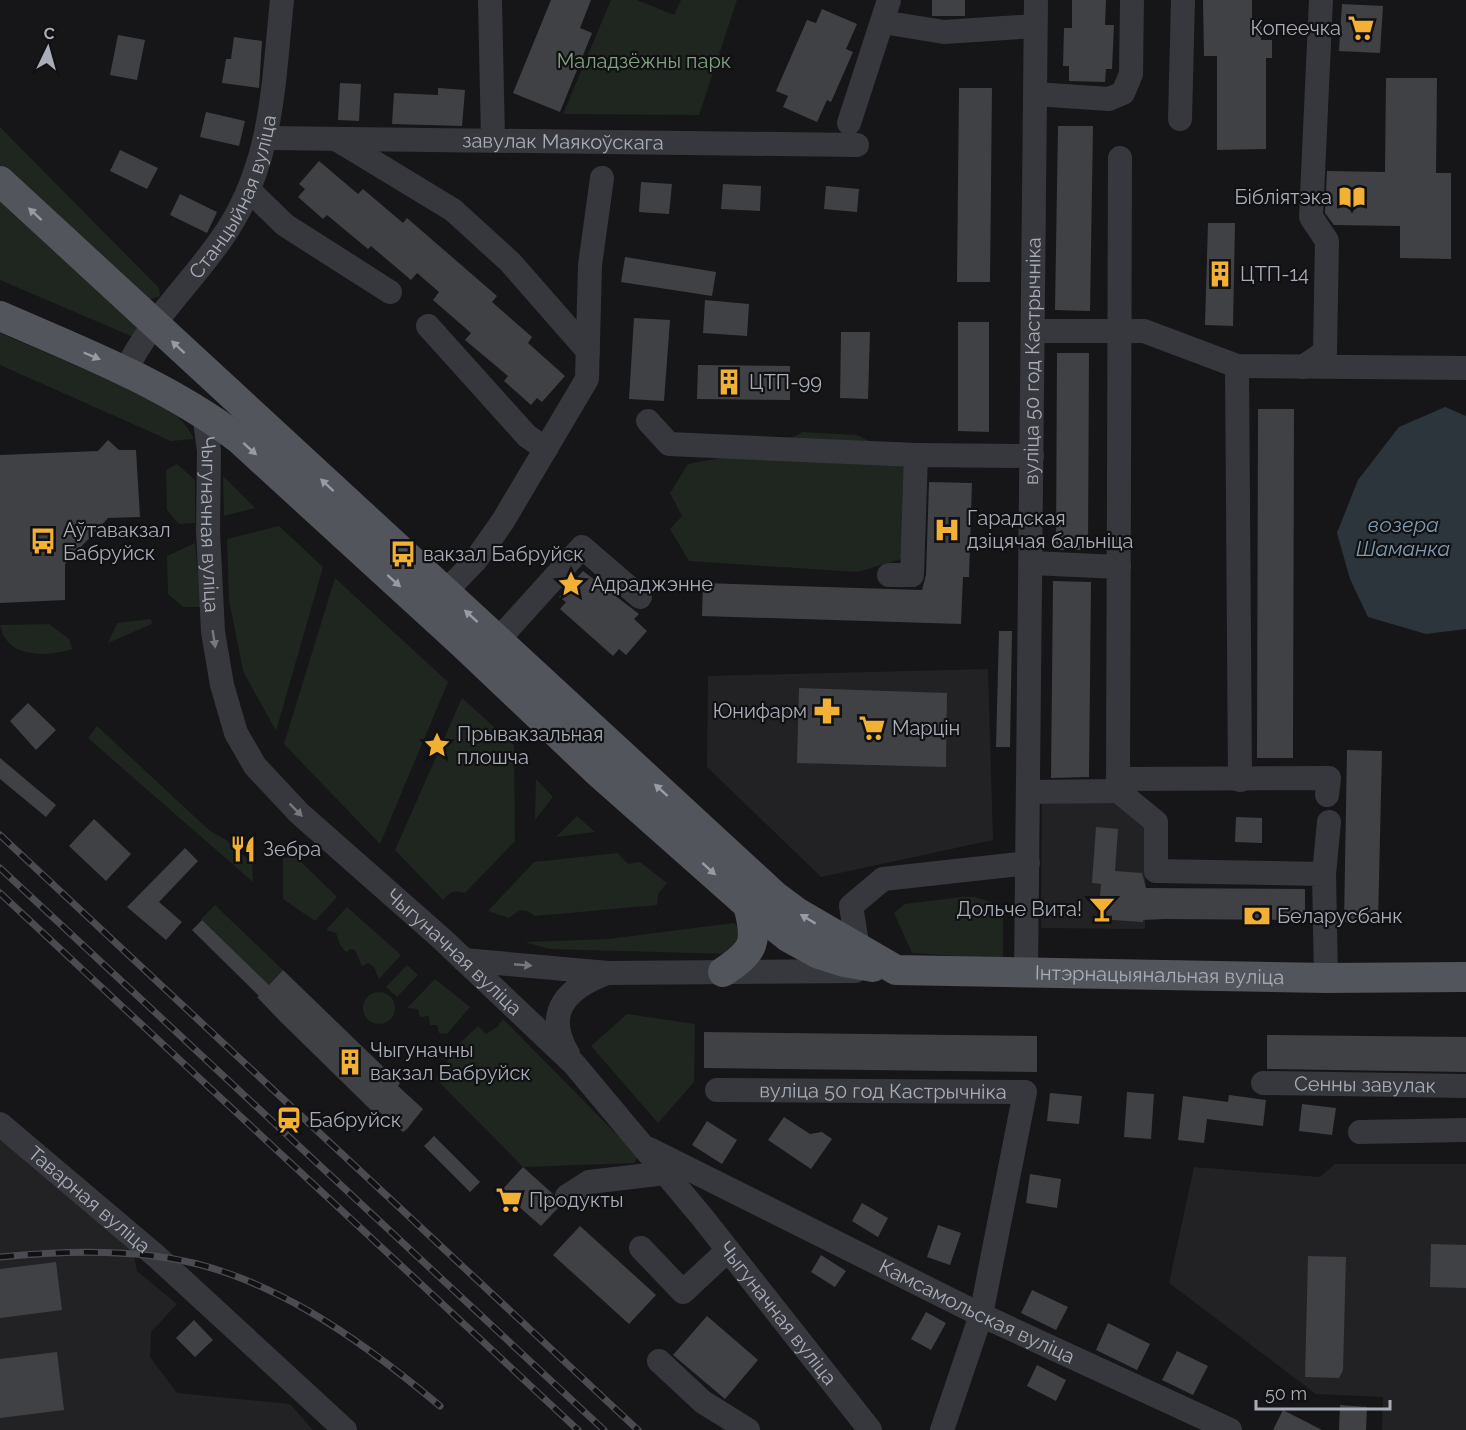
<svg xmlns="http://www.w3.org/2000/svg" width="1466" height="1430" viewBox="0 0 1466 1430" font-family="Raleway,sans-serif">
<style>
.built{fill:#222225}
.green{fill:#1e261f}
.water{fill:#2c353c}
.building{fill:#404145}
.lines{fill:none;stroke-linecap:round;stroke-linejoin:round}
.minor{stroke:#37383d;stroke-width:24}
.major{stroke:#53555c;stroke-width:30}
.rail-casing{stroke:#4a4c52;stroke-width:7}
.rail{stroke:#111113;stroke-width:4.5;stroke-dasharray:14;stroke-linecap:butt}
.oneway{fill:#979ba6}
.oneway2{fill:#757881}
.labels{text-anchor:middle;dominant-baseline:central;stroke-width:4.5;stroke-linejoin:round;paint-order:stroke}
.poi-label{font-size:20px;fill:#a8adb8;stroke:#111113;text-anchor:start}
.park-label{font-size:20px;fill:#7fa381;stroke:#111113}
.street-label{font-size:20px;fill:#a8adb8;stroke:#111113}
.water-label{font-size:21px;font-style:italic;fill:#7f9bb3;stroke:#111113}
</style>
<rect width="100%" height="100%" fill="#161618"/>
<path class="built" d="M988 669 993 840 821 877 707 767 708 676Z
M1116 801 1146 826 1145 929 1041 928 1042 804Z
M0 1139 132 1247 137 1271 177 1304 151 1332 150 1357 177 1393 290 1404 313 1430H0Z
M1335 1164H1466V1430H1382L1383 1397 1316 1394 1169 1283 1194 1167 1320 1177Z"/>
<path class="green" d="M611 0H637L674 15 681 0H737L699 115 563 114Z
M0 127 159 288 160 296 151 299 140 298 0 165Z
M0 192 138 323V337L131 336 0 280Z
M0 333 151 398C169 409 185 419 194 439L171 441 0 365Z
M803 432 857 435 904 459V558L858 572 689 561 670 529 682 516 670 493 688 464 764 450Z
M177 464 195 480V523L179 524 167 510 166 470Z
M223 476 255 508 224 516Z
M279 526 323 567 276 731 243 671 229 600 227 539Z
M195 543 201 607H183L168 594 167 556Z
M335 578 448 682 380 844 284 744Z
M151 619 152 624 108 643 117 623Z
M49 624 69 639 72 649C53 656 17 658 5 638 2 635 2 629 0 625Z
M462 698 514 745 515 841 465 893C455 890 450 891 443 900L395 850Z
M97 726 210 831 225 839 252 863 253 882 88 738Z
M536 779 553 797 535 820Z
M577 816 595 832 556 837Z
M618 853 628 864 640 862 667 883 658 894 657 905 535 916C524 908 519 909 509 918L488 911 534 862Z
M296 857 337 897 315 921 283 899V858Z
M961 897H975L997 904 1003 914V959L912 953 894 913 905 904Z
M215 905 283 970 269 985 201 919Z
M347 907 401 955 379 979 374 967 368 963 362 966 355 950 351 949 346 952 340 945 336 933 326 930Z
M734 923 741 930 731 954 549 949 525 942 608 939Z
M407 965 418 975 397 997 386 987Z
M435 979 470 1007 447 1034 439 1033 437 1025H430L429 1016 420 1017 418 1009 407 1008Z
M363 1008a16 16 0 1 1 32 0a16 16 0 1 1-32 0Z
M627 1014 695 1024 694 1082 658 1123 591 1046Z
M503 1019 638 1156 634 1163 523 1167 436 1079 458 1045 478 1026 486 1034 497 1027Z"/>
<path class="water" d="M1445 407 1466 416V629L1426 634 1368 617 1350 579 1337 533 1358 480 1399 427Z"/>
<path class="building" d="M551 0H591L580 28 592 33 560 112 513 93Z
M932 0H965V16H932Z
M1072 0H1106L1105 25H1114L1112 69H1106L1105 82 1069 81V66H1063L1064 28H1072Z
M1203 0H1252V24H1261V40H1272V58H1266V149L1217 150V56H1204Z
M1342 4 1383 6 1380 53 1339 51Z
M822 9 857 24 846 49 853 52 831 102 827 100 817 122 783 107 788 96 776 91 807 20 816 23Z
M118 35 145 40 137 80 110 75Z
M234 37 262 41 259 88 222 83 226 59H231Z
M1386 78H1437L1436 173H1451V259L1400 258V226L1334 225 1325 213 1327 171 1385 172Z
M340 83 361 84 359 121 338 120Z
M438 88 465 90 462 126 392 124 394 93 438 95Z
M959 88H992L990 282H957Z
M206 112 245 121 239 146 200 137Z
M1058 126H1093L1090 311 1055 310Z
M120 150 158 168 147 189 110 171Z
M319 161 358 194 363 189 403 223 407 218 497 296 492 302 532 337 528 343 565 376 542 402 537 398 531 405 504 381 508 376 465 340 471 333 433 300 439 292 417 273 411 280 371 246 368 249 327 215 323 219 298 197 305 189 299 184Z
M641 182 672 184 669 214 639 212Z
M723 184 761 186 760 211 721 209Z
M826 186 859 189 857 212 824 209Z
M180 194 217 212 207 233 170 215Z
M1208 223H1235L1233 326 1205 325Z
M625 257 716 272 712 296 621 282Z
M705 300 749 304 747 336 703 333Z
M634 318 670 320 664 401 629 399Z
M958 322H989V432L958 431Z
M841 332H870L868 399 840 398Z
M1057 353H1089L1088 550H1056Z
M698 365 790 366V400L697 399Z
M1258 409H1294L1293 758H1257Z
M108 440 119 450H136L140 517 108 518 65 564V600L0 603V455L98 451Z
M929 482 972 483 969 577H963L961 624 702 616 703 583 922 590 926 575Z
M583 571 639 614 634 619 647 631 626 655 619 649 613 656 560 609 566 602 559 597Z
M1053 581 1091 582 1089 777 1051 778Z
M999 631H1012L1010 747H996Z
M799 688 947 693 946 767 797 763Z
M28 703 56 730 36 750 10 721Z
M1347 750 1382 751 1378 923 1344 922Z
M0 758 56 805 46 817 0 779Z
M1236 817 1262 818V843L1235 842Z
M94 819 131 854 106 881 69 846Z
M1096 827 1118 829 1115 871 1142 873 1146 888 1305 889V920L1164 919 1143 920V922L1098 919 1101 884 1092 883Z
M185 848 198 861 159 902 182 922 166 940 127 907Z
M202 920 269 985 283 970 400 1083 398 1086 423 1109 407 1129 403 1132 377 1110 375 1114 281 1022 257 997 259 996 192 930Z
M704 1032 1037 1036V1072L704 1068Z
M1267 1035 1466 1037V1072L1267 1069Z
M1127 1092 1154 1094 1151 1139 1124 1137Z
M1050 1093 1082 1096 1079 1124 1047 1121Z
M1229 1095 1266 1100 1263 1126 1207 1119 1204 1143 1178 1140 1183 1096 1228 1102Z
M1302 1104 1336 1108 1332 1135 1299 1131Z
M784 1117 810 1134 822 1132 832 1139 811 1169 768 1140Z
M707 1121 737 1140 722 1164 692 1145Z
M434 1136 480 1182 470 1192 424 1146Z
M523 1167 553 1194 559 1207 541 1226 501 1191Z
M1030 1174 1061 1179 1057 1208 1026 1203Z
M862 1203 888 1218 878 1237 852 1221Z
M938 1225 961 1233 950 1265 927 1257Z
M580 1226 656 1295 629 1324 553 1255Z
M1431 1244 1466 1245V1288L1430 1287Z
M821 1255 846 1271 835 1287 811 1272Z
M1308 1256 1346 1257 1343 1370 1339 1378 1305 1377Z
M56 1262 62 1310 0 1318V1269Z
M1032 1290 1068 1307 1056 1330 1021 1313Z
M926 1312 946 1323 931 1350 911 1339Z
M707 1316 758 1360 725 1399 673 1355Z
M194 1320 213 1340 195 1357 176 1338Z
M1108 1323 1150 1344 1137 1370 1096 1350Z
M1177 1351 1208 1366 1193 1395 1162 1380Z
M57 1352 64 1410 0 1418V1359Z
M1037 1365 1066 1380 1056 1401 1027 1386Z
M1340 1405 1367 1407 1366 1430H1339Z
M1283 1410 1322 1430H1273Z"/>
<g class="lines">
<g class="minor">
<path d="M490 0 493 140"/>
<path d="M882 22 944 32 1035 26"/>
<path d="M1035 94 1109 99 1123 93 1131 74 1132 0"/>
<path d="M1180 119 1183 0"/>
<path d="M849 123 889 0"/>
<path id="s1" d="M267 138 857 145"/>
<path d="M336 139 453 210 510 262 588 351"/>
<path d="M1120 158 1118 791 1156 822V871L1324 874 1326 978"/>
<path d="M249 190 285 225 390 292"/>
<path d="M428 326 527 436 546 449"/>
<path d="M1033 331H1144L1237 366 1466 368"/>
<path d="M1237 366 1240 780"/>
<path d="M1303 367 1325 352 1327 241 1311 217 1321 0"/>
<path id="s2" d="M126 370C150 321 189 285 220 241 273 168 273 85 282 0"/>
<path id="s3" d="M204 413 209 451 208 531 213 632 222 685 236 733 255 766 299 813 442 939 574 1064 702 1217 870 1430"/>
<path d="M648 421 669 444 916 455"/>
<path d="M1031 563 1119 567"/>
<path d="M889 575H912L916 455 1032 456"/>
<path d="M445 592 475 561 503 521 587 379 590 265 602 178"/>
<path d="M497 641 582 547 640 597"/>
<path d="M1118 779 1329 778 1327 795"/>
<path d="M1029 792 1118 791"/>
<path d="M1324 874 1329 822"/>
<path d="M858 949 851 906 883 879 1028 863"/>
<path d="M464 960 608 973 855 971"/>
<path id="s4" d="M1026 973 1036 0"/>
<path d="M568 1054C543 1012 567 988 607 973"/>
<path id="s5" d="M1263 1083 1466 1086"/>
<path id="s6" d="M717 1090 1025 1092 981 1315 942 1430"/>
<path id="s7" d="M0 1124 156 1256 345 1430"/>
<path d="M1360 1132 1466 1130"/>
<path id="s8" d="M649 1149 981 1315 1230 1430"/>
<path d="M567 1196 589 1182 666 1173"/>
<path d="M641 1248 683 1292 728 1250"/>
<path d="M659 1361 703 1402 748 1430"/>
</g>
<g class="major">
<path id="s9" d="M0 181 775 896 798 913 896 970 1326 978 1466 977"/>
<path d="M0 316C83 352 166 384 239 439L463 644 599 773 748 905 788 937 819 954 844 962 873 967"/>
<path d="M723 972C755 951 758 942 748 905"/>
</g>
<g class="rail-casing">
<path id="rail" d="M0 835 638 1430
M0 868 604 1430
M0 893 578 1430
M0 1257C50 1252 104 1250 154 1256 262 1268 360 1339 440 1406"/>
</g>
<use href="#rail" class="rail"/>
</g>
<defs><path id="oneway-solid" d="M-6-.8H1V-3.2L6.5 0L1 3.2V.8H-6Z" transform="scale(1.5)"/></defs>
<g class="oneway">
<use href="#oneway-solid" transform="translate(35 214) rotate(-137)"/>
<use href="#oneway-solid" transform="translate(178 347) rotate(-137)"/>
<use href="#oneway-solid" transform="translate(92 356) rotate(23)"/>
<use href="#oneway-solid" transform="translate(250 449) rotate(42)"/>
<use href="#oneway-solid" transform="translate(327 485) rotate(-137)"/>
<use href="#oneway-solid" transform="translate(394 581) rotate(42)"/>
<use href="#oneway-solid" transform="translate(471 616) rotate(-138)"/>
<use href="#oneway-solid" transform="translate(661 790) rotate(-138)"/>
<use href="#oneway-solid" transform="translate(709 869) rotate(42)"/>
<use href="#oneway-solid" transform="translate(808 919) rotate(-149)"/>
</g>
<g class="oneway2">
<use href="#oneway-solid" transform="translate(214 639) rotate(81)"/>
<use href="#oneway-solid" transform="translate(296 810) rotate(45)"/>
<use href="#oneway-solid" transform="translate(523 965) rotate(5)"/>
</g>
<defs>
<g id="supermarket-bare" transform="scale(2.07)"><path d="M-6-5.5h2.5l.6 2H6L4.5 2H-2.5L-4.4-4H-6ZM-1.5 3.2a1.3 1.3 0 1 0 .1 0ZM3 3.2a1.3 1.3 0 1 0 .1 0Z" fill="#f2b134" stroke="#111113" stroke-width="2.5" paint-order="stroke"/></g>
<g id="library-bare" transform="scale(2.07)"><path d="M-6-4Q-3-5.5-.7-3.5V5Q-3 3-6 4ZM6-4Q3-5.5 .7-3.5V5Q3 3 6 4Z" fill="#f2b134" stroke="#111113" stroke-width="2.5" paint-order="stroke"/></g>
<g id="building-bare" transform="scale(2.07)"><path d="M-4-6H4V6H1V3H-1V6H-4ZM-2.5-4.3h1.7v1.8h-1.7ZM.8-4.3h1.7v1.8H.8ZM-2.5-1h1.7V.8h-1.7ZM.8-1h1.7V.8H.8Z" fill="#f2b134" stroke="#111113" stroke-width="2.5" paint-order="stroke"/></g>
<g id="hospital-bare" transform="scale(2.07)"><path d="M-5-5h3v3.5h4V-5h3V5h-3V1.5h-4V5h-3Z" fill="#f2b134" stroke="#111113" stroke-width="2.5" paint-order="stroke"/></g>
<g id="bus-bare" transform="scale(2.07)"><path d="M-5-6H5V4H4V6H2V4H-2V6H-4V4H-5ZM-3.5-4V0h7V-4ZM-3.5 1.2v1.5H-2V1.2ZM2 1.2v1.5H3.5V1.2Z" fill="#f2b134" stroke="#111113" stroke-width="2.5" paint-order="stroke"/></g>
<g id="sight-bare" transform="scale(2.07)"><path d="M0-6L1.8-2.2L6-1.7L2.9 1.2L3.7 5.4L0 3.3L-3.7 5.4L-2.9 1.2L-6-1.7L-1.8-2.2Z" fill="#f2b134" stroke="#111113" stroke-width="2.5" paint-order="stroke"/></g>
<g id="pharmacy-bare" transform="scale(2.07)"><path d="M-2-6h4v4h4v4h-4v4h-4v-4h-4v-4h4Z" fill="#f2b134" stroke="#111113" stroke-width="2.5" paint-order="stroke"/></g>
<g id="restaurant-bare" transform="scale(2.07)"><path d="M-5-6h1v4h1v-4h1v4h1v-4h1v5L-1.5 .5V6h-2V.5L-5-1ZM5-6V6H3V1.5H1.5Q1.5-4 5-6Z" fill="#f2b134" stroke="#111113" stroke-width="2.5" paint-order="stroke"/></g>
<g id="bar-bare" transform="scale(2.07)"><path d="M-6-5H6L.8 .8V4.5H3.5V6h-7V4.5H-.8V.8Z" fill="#f2b134" stroke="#111113" stroke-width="2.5" paint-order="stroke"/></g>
<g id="bank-bare" transform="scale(2.07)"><path d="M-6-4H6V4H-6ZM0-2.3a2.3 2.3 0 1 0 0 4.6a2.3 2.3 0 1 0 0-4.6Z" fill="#f2b134" stroke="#111113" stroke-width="2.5" paint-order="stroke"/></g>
<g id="station-bare" transform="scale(2.07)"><path d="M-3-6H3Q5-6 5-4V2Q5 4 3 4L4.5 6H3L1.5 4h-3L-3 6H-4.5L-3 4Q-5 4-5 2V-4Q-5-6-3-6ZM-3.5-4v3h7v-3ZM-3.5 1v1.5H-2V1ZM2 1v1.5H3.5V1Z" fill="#f2b134" stroke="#111113" stroke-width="2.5" paint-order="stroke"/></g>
</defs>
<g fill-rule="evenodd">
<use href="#supermarket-bare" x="1361" y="28"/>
<use href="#library-bare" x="1352" y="197"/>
<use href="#building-bare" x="1220" y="274"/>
<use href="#building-bare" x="729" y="382"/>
<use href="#hospital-bare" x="947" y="530"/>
<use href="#bus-bare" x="43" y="541"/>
<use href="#bus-bare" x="403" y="554"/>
<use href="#sight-bare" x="571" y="584"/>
<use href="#pharmacy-bare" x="827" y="711"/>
<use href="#supermarket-bare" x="872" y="728"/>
<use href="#sight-bare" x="437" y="745"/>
<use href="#restaurant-bare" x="243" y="849"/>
<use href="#bar-bare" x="1102" y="909"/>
<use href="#bank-bare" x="1257" y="916"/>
<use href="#building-bare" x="350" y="1062"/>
<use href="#station-bare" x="289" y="1120"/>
<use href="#supermarket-bare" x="509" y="1200"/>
</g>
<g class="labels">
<g class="poi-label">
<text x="1341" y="28" text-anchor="end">Копеечка</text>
<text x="1332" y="197" text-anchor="end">Бібліятэка</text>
<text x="1240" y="274">ЦТП-14</text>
<text x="749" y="382">ЦТП-99</text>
<text x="967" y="518">Гарадская<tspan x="967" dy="23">дзіцячая бальніца</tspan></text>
<text x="63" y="530">Аўтавакзал<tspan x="63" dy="23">Бабруйск</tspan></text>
<text x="423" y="554">вакзал Бабруйск</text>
<text x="591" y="584">Адраджэнне</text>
<text x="807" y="711" text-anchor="end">Юнифарм</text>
<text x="892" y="728">Марцін</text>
<text x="457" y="734">Прывакзальная<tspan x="457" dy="23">плошча</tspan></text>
<text x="263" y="849">Зебра</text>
<text x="1082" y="909" text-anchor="end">Дольче Вита!</text>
<text x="1277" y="916">Беларусбанк</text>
<text x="370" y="1050">Чыгуначны<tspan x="370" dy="23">вакзал Бабруйск</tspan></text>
<text x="309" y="1120">Бабруйск</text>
<text x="529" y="1200">Продукты</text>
</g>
<g class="park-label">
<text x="644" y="61">Маладзёжны парк</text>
</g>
<g class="street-label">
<text stroke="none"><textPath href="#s1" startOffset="296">завулак Маякоўскага</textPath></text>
<text stroke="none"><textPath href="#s2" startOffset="206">Станцыйная вуліца</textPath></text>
<text stroke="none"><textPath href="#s4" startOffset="612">вуліца 50 год Кастрычніка</textPath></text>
<text stroke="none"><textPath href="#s3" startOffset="112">Чыгуначная вуліца</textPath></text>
<text stroke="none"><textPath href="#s3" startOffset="634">Чыгуначная вуліца</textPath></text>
<text stroke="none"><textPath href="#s9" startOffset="1460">Інтэрнацыянальная вуліца</textPath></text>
<text stroke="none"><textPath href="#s5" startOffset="102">Сенны завулак</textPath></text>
<text stroke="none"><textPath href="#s6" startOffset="166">вуліца 50 год Кастрычніка</textPath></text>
<text stroke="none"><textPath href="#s7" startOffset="117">Таварная вуліца</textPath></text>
<text stroke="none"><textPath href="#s8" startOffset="366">Камсамольская вуліца</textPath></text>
<text stroke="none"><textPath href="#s3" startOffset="1120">Чыгуначная вуліца</textPath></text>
</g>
<g class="water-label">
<text x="1403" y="524">возера<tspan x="1403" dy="24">Шаманка</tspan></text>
</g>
</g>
<g transform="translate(48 48) rotate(5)" stroke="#111113" stroke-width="4.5" paint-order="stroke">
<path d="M0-4.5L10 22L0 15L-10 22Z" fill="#a8adb8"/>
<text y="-9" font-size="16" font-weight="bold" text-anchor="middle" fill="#a8adb8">С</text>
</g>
<path d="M1256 1400v9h134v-9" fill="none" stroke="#a8adb8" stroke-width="3"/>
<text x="1265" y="1400" font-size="18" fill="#a8adb8" stroke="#111113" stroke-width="4.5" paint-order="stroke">50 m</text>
</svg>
